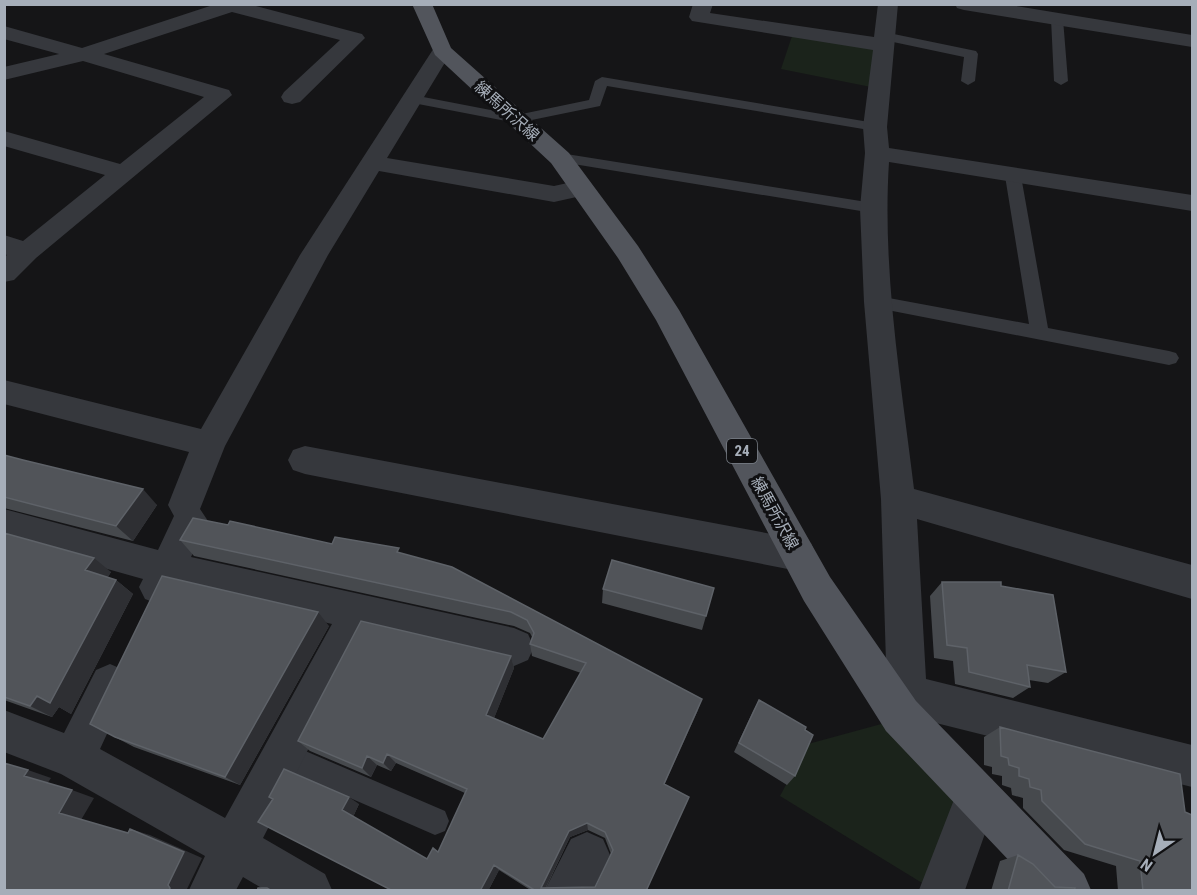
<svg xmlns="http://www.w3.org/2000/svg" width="1197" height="895" viewBox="0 0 1197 895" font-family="'Roboto Condensed','Noto Sans JP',sans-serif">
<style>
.green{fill:#1b231b}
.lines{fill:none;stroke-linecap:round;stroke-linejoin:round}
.lane{fill:#36383d;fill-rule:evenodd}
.street{fill:#36383d;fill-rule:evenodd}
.primary{fill:#52555c;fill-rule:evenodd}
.wall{fill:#46494d;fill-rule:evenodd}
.shaded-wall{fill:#2e2f33}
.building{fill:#515459;stroke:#5e6268;stroke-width:1.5;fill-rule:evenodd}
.labels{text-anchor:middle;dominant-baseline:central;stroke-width:6;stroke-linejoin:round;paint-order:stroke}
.shield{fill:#101012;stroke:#797f87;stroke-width:1.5}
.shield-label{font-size:15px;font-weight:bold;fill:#a6aeb9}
.street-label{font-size:16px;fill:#a6aeb9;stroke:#101012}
</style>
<rect width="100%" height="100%" fill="#151517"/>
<path class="green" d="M794 30 885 47 881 89 781 69Z
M896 720 969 794 932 889 780 796 808 744Z"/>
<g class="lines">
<path class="lane" d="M1057 15 1063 19 1068 81 1061 85 1054 81 1051 19Z
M884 32 976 51 978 54 975 81 968 85 961 81 964 57 879 39 877 36Z
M602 77 875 123 882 127 875 131 607 86 600 106 517 123 413 103 406 99 413 95 517 115 589 100 595 81Z
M560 153 873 203 879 204 881 208 879 212 873 213 555 161 552 158 555 155Z
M1013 171 1021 176 1048 328 1169 351 1176 353 1179 358 1176 363 1169 365 872 307 869 302 872 297 878 296 1029 324 1005 176Z
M282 741 445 811 449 821 445 831 435 835 272 764 269 754 272 744Z"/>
<path class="street" d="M216 4H248L362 34 365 38 300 102 292 104 284 102 281 97 284 92 340 40 232 12 104 54 229 90 232 95 36 258 14 280 4 282V257L7 255 4 254V235L23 241 105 175 4 146V131L120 164 204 97 83 61 4 80V67L59 54 4 39V26L82 48Z
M693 4H713L710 13 874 37 878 4H898L887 127 889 148 1192 195V211L889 162C882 271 901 381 914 489L1192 565V599L917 519 926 679 1192 745V787L920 719 916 731 901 737 886 731 880 716 887 695 881 499 864 302 860 208 865 153 863 127 873 50 692 21 689 17Z
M955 4H1004L1192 35V47L964 10 957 8Z
M442 45 449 47 452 51 387 158 554 186 581 180 590 182 594 188 590 194 554 202 379 171 328 255 225 446 200 509 208 521 191 557 514 628 528 634 534 647 528 660 514 666 368 632 263 838 325 874 332 890H265L243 877 236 890H189L205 856 61 774 4 752V710L64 733 96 670 110 664 124 670 130 684 100 749 225 818 332 624 176 588 171 599 158 604 145 599 139 587 143 579 4 540V509L158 550 174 516 168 505 189 452 4 404V380L201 429 300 255 432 51 435 47Z
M305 446 798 539 811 543 816 555 811 567 798 571 305 474 293 470 288 460 293 450Z
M977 772 992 779 999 794 965 890H919L962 779Z
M587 832 603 839 610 855 593 890H545L571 839Z"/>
<path class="primary" d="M412 4H432L451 48 569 153 638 246 679 310 830 577 916 701 1084 874 1091 890H1037L886 731 804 601 656 320 618 258 551 163 435 55Z"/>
</g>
<path class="wall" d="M4 455 157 505 133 541 4 508Z
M4 533 111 572 107 578 116 580 133 594 71 714 59 707 52 717 4 700Z
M180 540 401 553 698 710 664 784 646 891H532L499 870 488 891H393L258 822 359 804 353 817 427 859 438 852 465 793 396 763 391 771 377 765 371 777 310 751 298 741 511 656 514 668 494 718 543 739 581 673 532 656 530 644 532 637 530 633 514 626 194 556ZM588 830 605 838 611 854 595 887 546 888 570 837Z
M942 582 1001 586 1066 672 1048 683 1029 680 1030 687 1013 698 955 684 953 661 934 658 930 596Z
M714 588 702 630 602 603 603 589Z
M329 626 240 785 134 747 90 724Z
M759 700 805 730 795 776 787 785 734 752 753 711Z
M1000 727 1192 891H1118L1116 866 1064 850 1023 808V798L1012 795 1011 788 1002 785V776L992 774V767L984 765V737Z
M1018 855 1055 887 1074 891H991L1000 861Z"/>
<path class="shaded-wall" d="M143 489 157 505 133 541 116 526Z
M94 558 111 572 103 585 85 570Z
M116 580 133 594 71 714 59 707 52 717 30 706Z
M318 612 329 626 240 785 225 777Z
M511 656 514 668 491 726 486 715Z
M702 699 698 710 661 792 664 784Z
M387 754 396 763 391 771 383 763Z
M367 756 377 765 371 777 362 768Z
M28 770 51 778 47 784 24 776Z
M72 790 94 798 81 820 59 813Z
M349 797 359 804 353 817 342 810Z
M587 823 588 830 570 837 544 891 541 888 569 831Z
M130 829 150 835 202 858 187 889 188 891H169L168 885Z
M494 865 499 870 488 891H480Z"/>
<path class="building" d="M4 455 23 460 143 489 116 526 4 497Z
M193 518 228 525 230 521 332 544 335 537 399 548 397 552 452 567 702 699 664 784 689 797 646 891H536L494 865 480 891H393L258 822 273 799 269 797 284 769 349 797 342 810 427 859 433 848 438 852 467 789 387 754 383 763 367 756 362 768 298 741 361 621 511 656 486 715 543 739 586 663 530 644 534 633 527 620 511 612 180 540ZM587 823 605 832 613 850 595 887 541 888 569 831Z
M4 533 94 558 85 570 116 580 50 703 37 696 30 706 4 697Z
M612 560 714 588 706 616 603 589Z
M162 576 318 612 225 777 115 737 90 724Z
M942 582H1001V586L1053 595 1066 672 1027 665 1030 687 969 672 967 648 947 645Z
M759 700 806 727 805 730 813 735 795 776 739 743Z
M1000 727 1180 774 1185 812 1192 815V891H1143L1140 861 1085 844 1042 801 1041 790 1030 787 1029 779 1019 776V768L1009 765 1008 758 1001 756Z
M4 763 28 770 24 776 72 790 59 813 128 833 130 829 184 852 168 885 170 888 169 891H4Z
M1018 855 1033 864 1055 887 1075 888 1074 891H1008Z
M258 888H267L272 891H257Z"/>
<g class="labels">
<rect class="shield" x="727" y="439" width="30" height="24" rx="4.5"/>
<g class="shield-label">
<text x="742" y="451">24</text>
</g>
<g class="street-label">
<text transform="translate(507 111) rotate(42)">練馬所沢線</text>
<text transform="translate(775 513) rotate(61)">練馬所沢線</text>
</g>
</g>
<rect width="1197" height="895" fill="none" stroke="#a6aeb9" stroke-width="12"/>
<g transform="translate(1155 853) rotate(215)" stroke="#101012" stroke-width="4.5" paint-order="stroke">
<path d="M0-4.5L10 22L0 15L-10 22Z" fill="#a6aeb9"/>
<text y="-9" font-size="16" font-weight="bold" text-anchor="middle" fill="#a6aeb9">N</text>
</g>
</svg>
